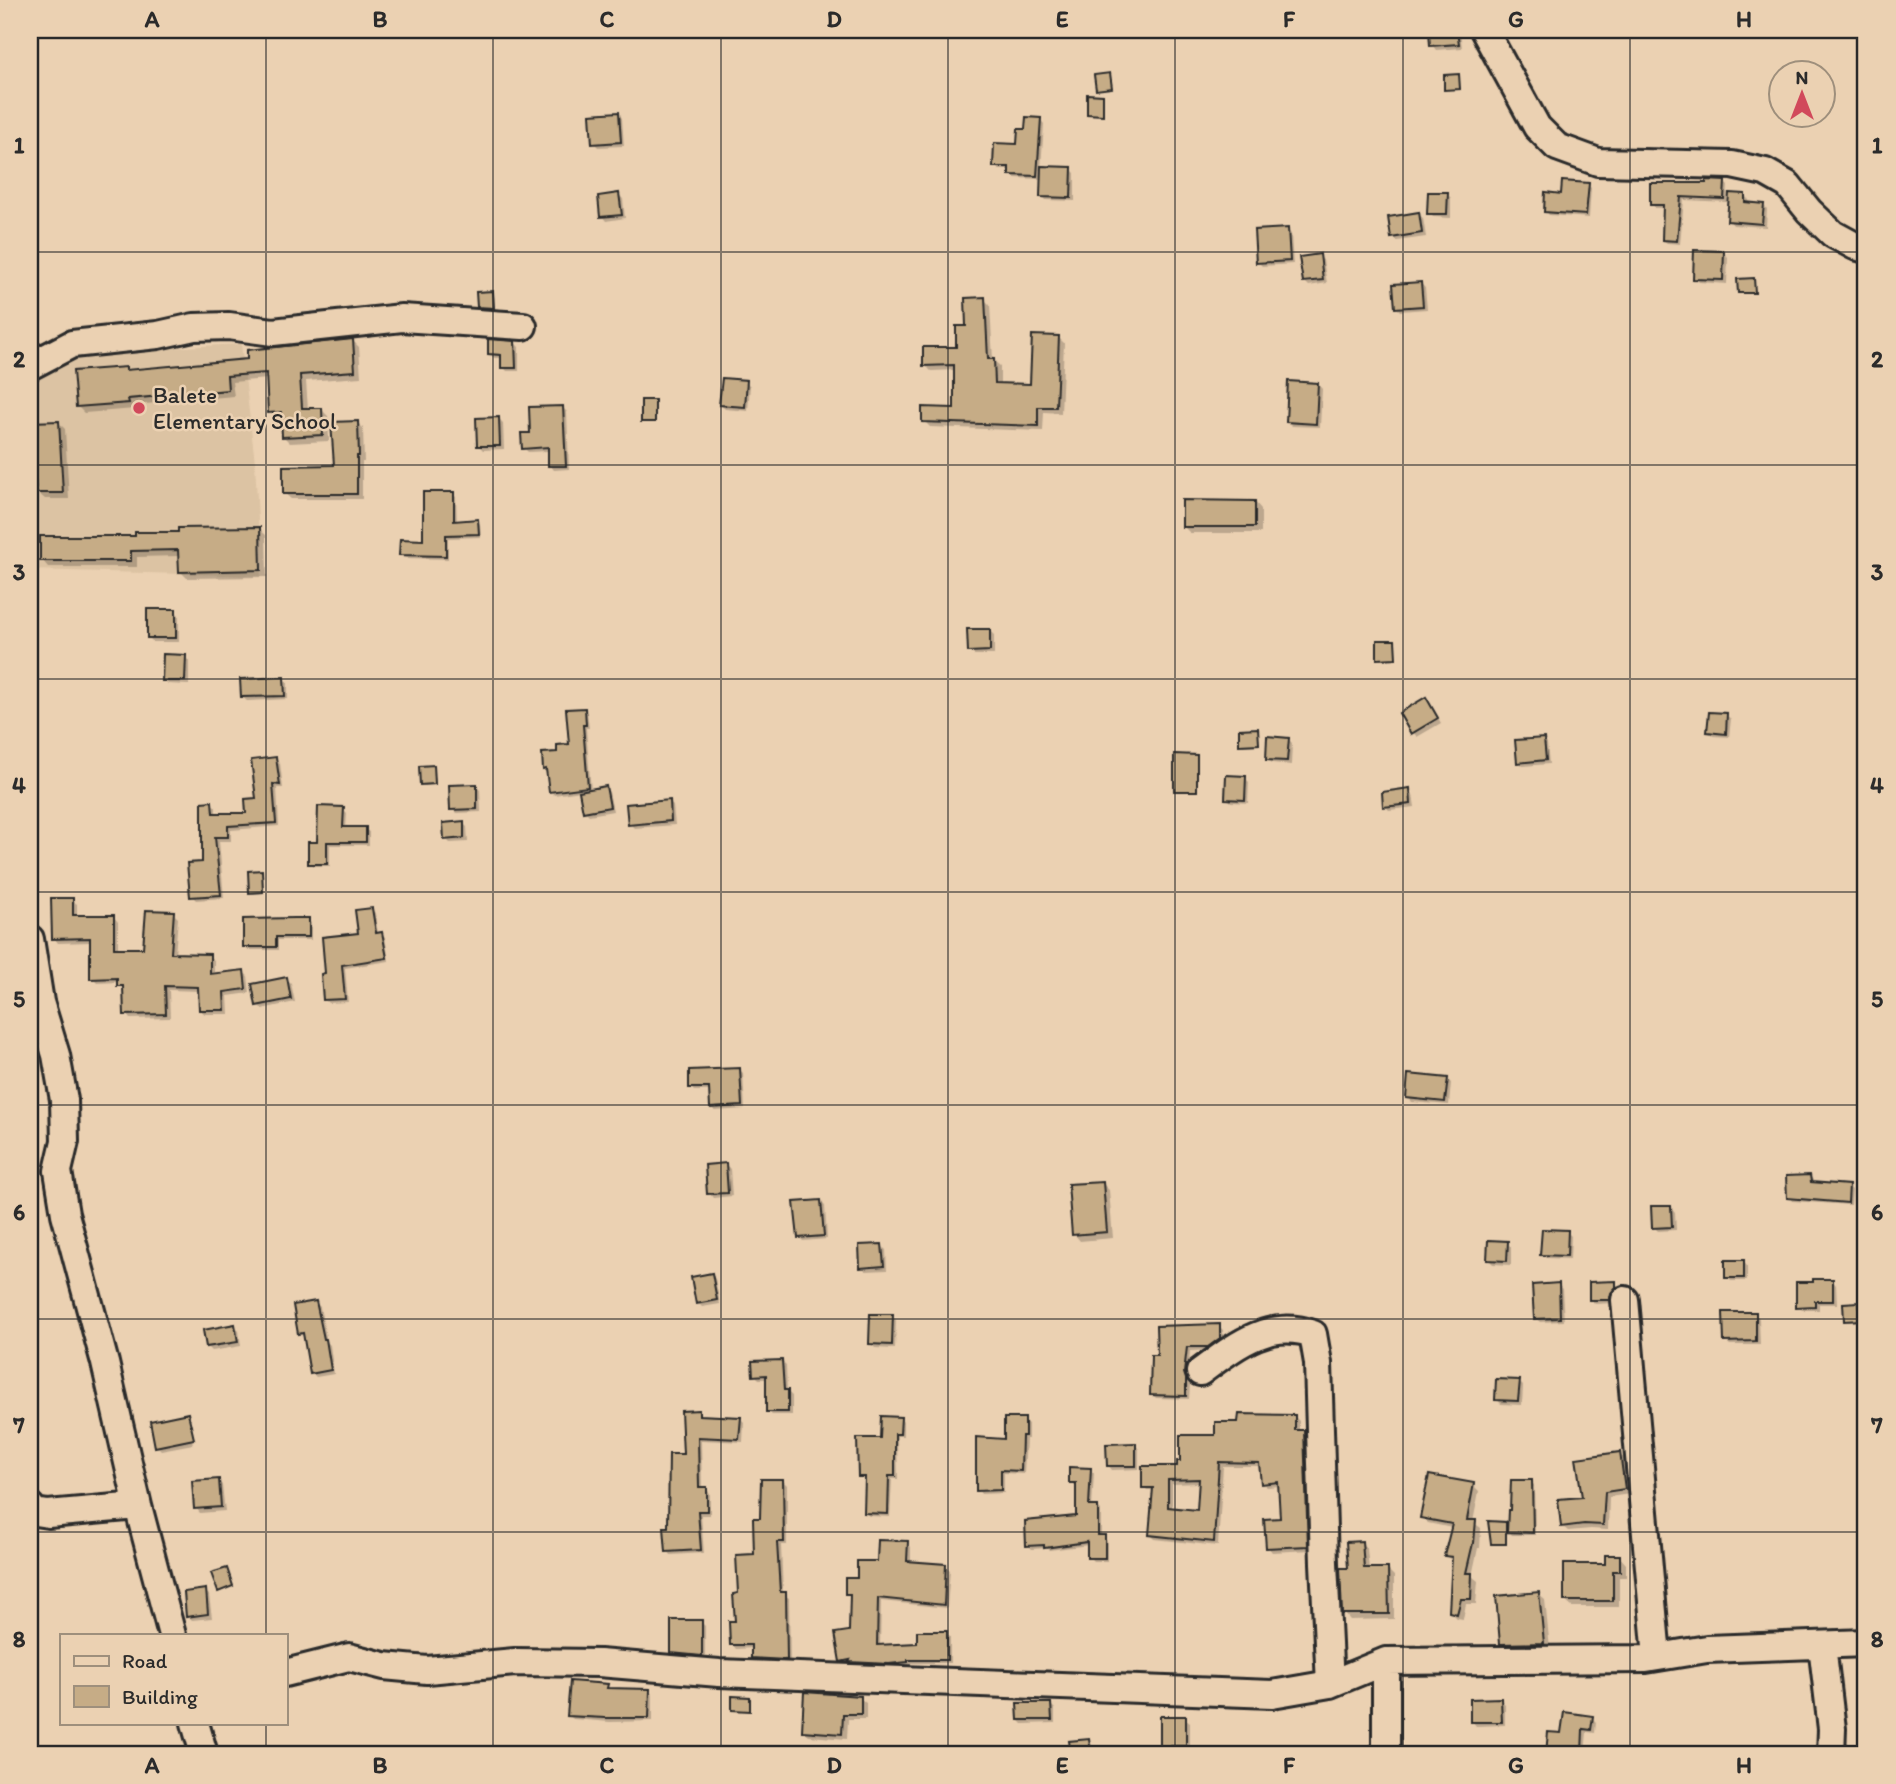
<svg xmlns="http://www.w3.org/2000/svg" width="1896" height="1784" viewBox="0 0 1896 1784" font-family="Itim,sans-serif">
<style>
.built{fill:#dcc3a3}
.shadow{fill:#0003;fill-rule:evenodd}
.building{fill:#c6ac86;stroke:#2b2b2b;stroke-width:2;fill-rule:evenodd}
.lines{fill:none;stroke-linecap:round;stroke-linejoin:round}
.minor-casing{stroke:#2b2b2b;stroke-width:32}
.minor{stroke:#ebd1b2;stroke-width:26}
.grid{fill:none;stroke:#2b2b2b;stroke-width:2;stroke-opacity:0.55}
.poi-dot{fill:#d1495b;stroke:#ebd1b2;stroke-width:2.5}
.labels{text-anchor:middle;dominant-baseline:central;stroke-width:5;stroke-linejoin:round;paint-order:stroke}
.poi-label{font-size:23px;fill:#2b2b2b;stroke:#ebd1b2;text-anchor:start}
.neatline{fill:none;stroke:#2b2b2b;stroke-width:2.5}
.grid-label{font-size:23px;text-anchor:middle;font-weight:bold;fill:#2b2b2b}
</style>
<rect width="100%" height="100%" fill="#ebd1b2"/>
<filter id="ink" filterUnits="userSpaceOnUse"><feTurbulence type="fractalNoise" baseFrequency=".0143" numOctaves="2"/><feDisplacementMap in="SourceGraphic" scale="14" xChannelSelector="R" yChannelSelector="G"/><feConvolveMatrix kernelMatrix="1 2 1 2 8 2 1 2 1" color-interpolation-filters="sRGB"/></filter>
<g filter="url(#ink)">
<path class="built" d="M241 344 255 462 261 576 30 570V355Z"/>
<path class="shadow" d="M1431 30H1460L1462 48 1436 50 1432 45Z
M1103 97 1104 98V116L1090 115 1089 114Z
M618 114 622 118 624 146 598 147 594 143Z
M1040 119 1044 124 1041 168 1071 169 1075 173V201L1046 200 1042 196V179L1015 178 1011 174V170H999L995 166 1018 146 1027 131Z
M1724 182 1728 186 1727 202 1684 200 1680 244 1667 243 1663 240 1665 208H1655L1652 204Z
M1588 185 1591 188 1589 218 1549 215 1546 211 1563 195Z
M1447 194 1451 198V218L1433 217 1429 213Z
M619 195 623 199 625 218 606 221 602 216Z
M1745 196 1749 200 1748 204 1763 205 1767 209 1766 227 1733 225 1729 220Z
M1418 214 1423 218 1426 237 1397 241 1393 237Z
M1287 230 1291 234 1293 264 1262 266 1258 262Z
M1724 253 1728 257 1727 284 1699 282 1695 278Z
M1319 256 1323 260 1327 283 1309 286 1304 281Z
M1421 284 1425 288 1427 309 1400 311 1396 307Z
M493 293 494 294 495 309 480 308 479 306Z
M984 299 990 305 993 360 1000 366V385H1032L1058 337 1064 343 1061 413 1044 412 1043 431 930 427 924 421 956 410V370L931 371 925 365 958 348Z
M353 341 359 347 361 377 306 381 308 410 321 409 328 416 329 441 290 443 283 436V418H276L270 412 268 379 232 382 234 396 134 405 135 409 84 413 77 406 126 369 128 372 249 361Z
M515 343 519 347V371H507L503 367V358H494L490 354Z
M746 382 750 386 748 411 725 409 721 405Z
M1318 384 1322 389 1320 427 1292 426 1288 422Z
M654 401 655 403V423H644L643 422Z
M563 408 567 412 569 469 554 470 550 465 549 451 528 452 524 448 532 434Z
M499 419 503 423 504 449 483 450 479 446Z
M58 422 65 429 69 499H45L38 493Z
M357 422 363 428 364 462H362V499H291L285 494 335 467Z
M453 494 456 497 457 522 477 521 480 524 481 537 448 538V559L404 558 401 555 425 541Z
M1255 502 1261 509V533H1190L1183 526Z
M259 529 266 535 267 577 187 578 180 571V556L137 557V567H48L42 560 137 537Z
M175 611 179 615V642H153L149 638Z
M989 630 994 635V655H974L970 651Z
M1395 642 1396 643V659L1380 660 1379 658Z
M185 657 189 661V685L168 684 164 680Z
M283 679 288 683V699L247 701 242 697Z
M1430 704 1441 723 1417 737 1413 732Z
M584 709 587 713 589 728H586L591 791 605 788 609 792 613 811 589 815 585 811 581 791 554 795 551 791 548 773 545 769 571 745Z
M1726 715 1731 719 1729 737 1713 736 1709 732Z
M1257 730 1259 732V745L1243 746 1241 744Z
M1288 739 1292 743 1291 765 1272 763 1268 759Z
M1543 739 1547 743 1549 764 1523 766 1519 762Z
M1196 757 1198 759V792H1178L1176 790Z
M276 759 280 763 283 788H277L279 826 231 830V841H219L224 898 196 900 192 896 203 864 211 803 216 807V814H247L257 800Z
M434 767 435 768 436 785 424 786 422 784Z
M1245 778 1249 782 1248 803 1231 802 1227 798Z
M476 786 480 790 481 812 456 813 452 809Z
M1409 790 1413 794 1415 807 1389 810 1385 806Z
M669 802 673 806 675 825 634 828 630 824Z
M343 809 347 813 346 829H365L369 832V845H330V866H314L310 863 319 843Z
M463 823 467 827 468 842 450 843 446 839Z
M262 872 263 874 264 893 253 894 251 892Z
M72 900 77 904V917H114L118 922V950H145L173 913 178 918 175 955 209 956 214 960V975L243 972 248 976 250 993 228 996 229 1014H205L200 1010V991L169 990 170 1018 130 1019 126 1014 125 990 119 985V982L97 983 92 978 91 942 58 943 54 938Z
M371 909 375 913 378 934H382L385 937 389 961 345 968 348 1002 328 1003 325 1000 327 975 360 935Z
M308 920 311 923V940H278V950H248L245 946Z
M286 978 291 983 295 1002 262 1009 258 1005Z
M739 1069 743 1073 745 1109 715 1111 711 1107 710 1091H694L691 1088Z
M1447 1079 1451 1083 1449 1105 1412 1102 1408 1097Z
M726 1165 730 1169 732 1196 713 1198 709 1193Z
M1810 1176 1813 1180V1184L1849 1187 1852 1190 1851 1205 1792 1201 1789 1197Z
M1102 1183 1109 1190 1113 1238 1080 1241 1074 1234Z
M820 1201 825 1206 827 1239 803 1241 799 1237Z
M1671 1207 1675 1212 1676 1230 1658 1231 1654 1227Z
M1567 1232 1571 1236 1570 1259 1546 1258 1542 1254Z
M1507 1243 1511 1247V1265L1493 1264 1489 1260Z
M881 1245 886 1250 887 1270 866 1271 862 1267Z
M1743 1261 1747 1266V1281H1731L1727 1277Z
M711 1274 715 1279 720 1304 702 1307 698 1303Z
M1832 1280 1836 1285 1837 1304H1819V1310H1802L1798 1306Z
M1615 1283 1619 1287 1620 1292 1613 1303 1595 1304 1591 1300Z
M1558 1285 1562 1289 1564 1321 1540 1322 1535 1318Z
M316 1303 320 1307 327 1342 330 1345 334 1374 316 1377 312 1373 304 1337 300 1333Z
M1859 1304 1861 1321 1848 1322 1846 1321Z
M1755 1314 1759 1318 1760 1345H1730L1725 1341Z
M892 1316 896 1320 895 1349 875 1348 871 1344Z
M235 1326 239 1330 241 1346 212 1351 208 1347Z
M1219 1326 1223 1330 1224 1342 1212 1350 1190 1351 1188 1378 1190 1384 1189 1399 1156 1398 1152 1394 1159 1357Z
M782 1362 786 1366 787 1391 792 1396V1415H772L767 1411V1379H759L755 1375Z
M1519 1382 1523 1386 1522 1405 1501 1404 1497 1399Z
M698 1412 702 1415 740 1418 744 1422 743 1442 701 1440 702 1489H706L710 1493V1515H701L704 1553 671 1555 668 1551 669 1528 685 1456Z
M188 1415 190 1417H187L193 1444 161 1450 157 1446Z
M1295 1417 1299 1421V1432H1304L1308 1437 1311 1550 1272 1552 1268 1547 1281 1520 1280 1486 1267 1487 1262 1483 1261 1466H1223L1218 1546 1155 1539 1151 1535 1154 1491H1148L1144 1487 1179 1468 1216 1437 1240 1423ZM1200 1483 1199 1512 1172 1509V1484Z
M900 1418 903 1422V1436H897L898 1479H892L890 1517 869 1516 865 1513 867 1479H863L859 1476 882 1440Z
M1024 1420 1028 1424V1439H1026L1024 1474 1004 1473V1493L981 1494 978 1490 1006 1440Z
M1135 1445 1139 1449V1469L1112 1470 1108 1465Z
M1619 1454 1625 1459 1630 1494 1609 1497 1608 1530 1591 1529 1568 1531 1562 1526Z
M30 1466 35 1470 38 1494 30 1495Z
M1090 1470 1094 1473 1092 1508H1098L1101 1511V1537H1104L1107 1541V1561H1093L1089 1557V1545L1049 1550 1047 1548 1032 1549 1028 1545 1078 1517V1486L1074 1485 1071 1482Z
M218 1481 222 1485 225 1511 200 1513 196 1508Z
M783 1481 787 1485V1545H781L783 1594 789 1598 790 1663 757 1662 753 1658V1648L736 1649 732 1644 737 1622 740 1595 756 1556 761 1520Z
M1531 1482 1534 1485 1535 1535H1512L1507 1529V1545L1494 1544 1492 1543 1506 1523 1509 1527Z
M1473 1485 1479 1491 1473 1522 1481 1528 1480 1548H1478L1472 1576 1478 1581 1476 1604H1466L1463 1619 1457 1618 1451 1612 1452 1561 1446 1555 1452 1528 1428 1523 1422 1517Z
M1361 1542 1367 1549 1369 1570 1387 1569 1394 1576V1619L1350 1620 1344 1613 1350 1570Z
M907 1543 911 1547V1563L945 1566 950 1570 947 1608 881 1601 880 1647 919 1644 946 1633 950 1637V1663H911V1666L894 1667 855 1666 853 1664 846 1665 842 1661 851 1633V1598L847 1594 859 1579 878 1562Z
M1620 1557 1626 1564V1577H1619V1607H1572L1565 1601Z
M205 1591 209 1595 212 1618 192 1620 188 1616Z
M1538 1594 1545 1600 1550 1649 1509 1650 1502 1644Z
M701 1622 705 1626V1659L677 1657 673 1652Z
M607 1686 611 1690H649L653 1695V1721L610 1722 573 1719 569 1715Z
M860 1698 866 1703V1719H848L847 1739 809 1736 803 1731Z
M1501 1700 1505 1704V1725L1476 1726 1472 1721Z
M1051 1705 1055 1709V1723L1023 1724 1019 1720Z
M1185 1718 1190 1722V1749H1166L1162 1745Z
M1592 1718 1596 1722 1595 1733 1587 1732 1585 1754H1548L1549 1734 1562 1735Z
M1088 1740 1092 1745 1093 1754H1072L1071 1743Z"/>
<path class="building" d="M1429 30H1457L1459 44 1430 46Z
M1110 73 1112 88 1096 90 1094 75Z
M1459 74 1460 89 1444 90V75Z
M1087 94 1103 95V115L1087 114Z
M619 112 621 142 592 144 590 114Z
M1026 117 1041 118 1037 176 1009 175V167H993L994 143 1017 144 1018 129H1025Z
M1041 166 1072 167 1071 198 1040 197Z
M1706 180 1725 181 1724 199 1681 197 1677 241 1662 240 1663 205H1650V183H1706Z
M1562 181 1589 183 1586 215 1544 212 1545 192 1561 194Z
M1428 192H1448L1447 214H1427Z
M619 193 622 215 600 217 598 196Z
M1729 193 1745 194V202L1764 204 1762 224 1727 221Z
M1419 212 1422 233 1391 238 1388 217Z
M1288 228 1290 261 1256 263 1254 230Z
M1694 250 1724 251 1723 280 1693 279Z
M1320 254 1323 280 1303 282 1299 257Z
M1754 278 1755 293H1738L1737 279Z
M1421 282 1423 306 1395 308 1393 284Z
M493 291 494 308 477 307 476 292Z
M985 297 988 359H994L995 383 1030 384 1032 335 1059 336 1056 407H1038V426L922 422V407L954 408V365L923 366V347H956V326H966L965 298Z
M353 339 355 371 300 375 302 408H322L323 435 282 437 281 412 268 413 266 373 227 376 228 390 128 399 129 403 76 407 73 371 126 367V370L247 359V350Z
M488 339 515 341 516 368H501V355L488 354Z
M722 378 747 380 745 407 719 405Z
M1288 381 1318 383 1316 424 1286 422Z
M641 400H655V422H641Z
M563 406 566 466H548V447L522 449 521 433H530L529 407Z
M499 417 500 446H477L476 418Z
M59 421 63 493H36L31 422Z
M358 421 359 456H357V494H283V466L334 465 331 422Z
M423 492H454V521L478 519 479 534 446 535V556L399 555 400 539 423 540Z
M1182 500 1255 501V527H1182Z
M260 527 261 570 179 572 178 550 131 551V561H40V536H135V532H178V528Z
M147 609H176V638H147Z
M967 629H990V651L968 652Z
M1377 640H1395L1396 658 1377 659Z
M163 654 186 655 185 681H162Z
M284 677 285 696 241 697 240 679Z
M1426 697 1438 718 1411 734 1399 713Z
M585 708 586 725H583L588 787 549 792 546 769 543 770 542 753 557 752V745L569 744 566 709Z
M1709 712 1727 713 1726 734 1707 732Z
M1258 728 1259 744 1239 745V729Z
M1267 736 1289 738 1287 761 1266 760Z
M1544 738 1546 760 1517 763 1515 740Z
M1174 754 1197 755V791H1174Z
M276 757 280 785 273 784 276 823 228 826V837H215L221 895 190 897 187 863 202 862V802L212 801 213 813H246L245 799 256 798 251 760Z
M434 765 435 784 420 785 419 766Z
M1226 775 1246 776 1245 800 1225 799Z
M477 784V809L450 810 449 785Z
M606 786 610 807 583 812 579 791Z
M1410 788 1411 804 1383 807 1382 792Z
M670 800 671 821 628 825 626 804Z
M318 806 344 807 343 827H366V842H327V864H308V842H317Z
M464 821V838L444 840 443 823Z
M262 870 263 892 249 893 248 871Z
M51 898H73V915H114V948H143L146 910 174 911 171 953 210 954V974L244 970 246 989 224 992 225 1010H199L198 987 165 986 166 1014 124 1015 123 986H117V978L90 979V938L52 939Z
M372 908 376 933 382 932 387 958 342 965 345 999 323 1000 321 974 325 973 322 937 358 933 355 910Z
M294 918H309V937H276V947H243V919Z
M287 977 291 999 256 1006 252 984Z
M740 1068 742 1106 710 1108 709 1088H689V1070Z
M1408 1074 1448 1078 1445 1102 1406 1098Z
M726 1163 728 1193 707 1194 705 1165Z
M1810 1175 1811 1182 1849 1185 1848 1203 1787 1198 1786 1176Z
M1103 1182 1107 1232 1072 1235 1068 1184Z
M821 1200 824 1236 798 1238 794 1202Z
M1651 1206H1671L1672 1227 1652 1228Z
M1542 1229 1568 1230 1567 1256 1540 1255Z
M1488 1240 1508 1241 1507 1261 1487 1260Z
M882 1244 884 1266 860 1268 859 1245Z
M1725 1260H1744V1278H1725Z
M712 1273 717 1300 696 1304 691 1277Z
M1813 1279H1833V1301H1815V1306L1796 1307V1282H1813Z
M1616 1281V1287L1611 1293 1610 1300H1589V1282Z
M1559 1283 1560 1318 1534 1319 1532 1285Z
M316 1301 324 1339H326L331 1370 310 1374 303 1333 298 1334 293 1305Z
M1859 1302 1861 1320 1844 1321 1843 1303Z
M1723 1312H1756V1341L1724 1342Z
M870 1314H893L892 1345 869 1344Z
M235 1324 238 1342 206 1347 203 1330Z
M1220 1324V1338L1208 1347H1187L1184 1373 1186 1379V1396L1150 1395 1151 1355H1157L1156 1326Z
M782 1360 784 1390H788V1412H766V1375L753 1376 752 1361Z
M1496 1379 1520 1380 1518 1401 1495 1400Z
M699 1410V1415L741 1417 739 1439 698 1437 699 1487H707V1511H698L701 1550 666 1552 664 1527H668L669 1454H683L681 1411Z
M188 1413 194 1439 155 1447 150 1421Z
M1239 1414 1295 1415V1430H1304L1308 1546 1266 1548 1264 1519 1280 1518 1278 1482 1261 1484 1259 1463 1219 1462 1214 1542 1149 1535 1153 1488H1142V1466H1177V1461H1180V1435H1215V1422H1238ZM1199 1479 1197 1510 1168 1507V1480Z
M881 1416 901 1417 900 1434H895V1476H889L888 1514 864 1513 865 1477H858L857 1438H880Z
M1004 1418H1025V1436H1022L1021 1471 1001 1470V1490L976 1491V1437L1004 1439Z
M1136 1443V1466H1107L1106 1444Z
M1620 1452 1625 1489 1605 1492 1603 1525 1584 1524 1561 1527 1558 1499 1582 1497 1576 1458Z
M1069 1467 1091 1468 1089 1506H1098V1535H1105V1558H1087V1542L1044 1548V1545L1026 1546 1025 1521 1076 1516V1483H1069Z
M1429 1475 1474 1483 1467 1520H1476L1474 1543H1473L1466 1573H1472L1471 1599H1461L1457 1614 1449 1612 1452 1557 1444 1556 1452 1524 1420 1518Z
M219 1479 221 1507 194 1509 192 1481Z
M761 1479H783L784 1542H777L780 1592H786L787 1660 751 1658V1645H730L729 1621H735L733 1594 738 1593 736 1555 754 1554 753 1518H760Z
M1511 1480H1532L1533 1533 1507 1532 1508 1510H1510Z
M1488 1521 1506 1522V1544H1491Z
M878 1540 908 1541 907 1561 946 1564 944 1605 878 1598 877 1645 917 1643V1631H947V1660H908V1662L889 1664 849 1662 850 1660 840 1662 835 1633 849 1631 850 1594H845V1578H857V1561H877Z
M1362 1541 1364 1568H1388L1389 1614H1342L1340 1568H1348L1346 1542Z
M1605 1555H1620V1571H1613V1601H1564V1564H1605Z
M227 1568 233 1586 218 1592 211 1573Z
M206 1589 208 1614 186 1617 184 1592Z
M1539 1592 1544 1643 1500 1644 1496 1596Z
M671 1620H702V1656L671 1653Z
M570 1681 608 1684 607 1688 650 1689 649 1718H605L567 1716Z
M804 1692 861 1696V1714H843L842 1734 802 1731Z
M732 1696 750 1697V1711L732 1710Z
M1501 1698 1502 1722H1470V1699Z
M1017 1703H1051L1052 1720H1018Z
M1564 1712 1593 1716 1591 1730 1583 1729 1582 1754H1546L1548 1732 1561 1733Z
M1160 1716H1186V1746H1160Z
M1089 1739 1091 1754H1071L1069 1741Z"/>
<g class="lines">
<g class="minor-casing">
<path id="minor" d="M1484 30 1537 127 1557 147 1598 162 1732 165 1765 172 1788 185 1809 211 1833 234 1855 246 1866 249
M30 366 72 344 158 335 194 327 229 326 273 332 402 318 523 326
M30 939 40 1002 56 1055 64 1100 65 1141 58 1171 65 1214 105 1363 138 1506 172 1635
M1625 1300 1657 1657
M1200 1372C1234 1347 1268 1318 1313 1334L1318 1363 1324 1563 1330 1684
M30 1506 35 1512 48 1514 138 1506
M1822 1645 1832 1729 1831 1754
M1386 1661V1754
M285 1673 349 1657 384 1666 427 1670 515 1662 599 1663 719 1673 1272 1694 1330 1684 1386 1661 1646 1659 1707 1649 1866 1643
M195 1723 204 1754"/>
</g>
<use href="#minor" class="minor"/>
</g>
</g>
<path class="grid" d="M266 30V1635M493 30V1754M721 30V1754M948 30V1754M1175 30V1754M1403 30V1754M1630 30V1754M30 252H1866M30 465H1866M30 679H1866M30 892H1866M30 1105H1866M30 1319H1866M30 1532H1866M266 1723V1754"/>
<circle class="poi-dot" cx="139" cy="408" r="7"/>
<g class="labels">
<g class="poi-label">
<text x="153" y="395">Balete<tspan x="153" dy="26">Elementary School</tspan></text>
</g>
</g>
<rect width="1896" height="1784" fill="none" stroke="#ebd1b2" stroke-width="77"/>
<rect x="60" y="1634" width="228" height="91" fill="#ebd1b2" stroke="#9e8f7c" stroke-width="2"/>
<rect x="74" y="1656" width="35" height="10" fill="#ebd1b2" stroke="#9e8f7c" stroke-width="2"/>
<text x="122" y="1668" font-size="21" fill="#2b2b2b">Road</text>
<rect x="74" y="1686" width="35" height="21" fill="#c6ac86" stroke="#9e8f7c" stroke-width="2"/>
<text x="122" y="1704" font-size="21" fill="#2b2b2b">Building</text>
<g transform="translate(1802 94)"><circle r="33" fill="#ebd1b2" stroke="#9e8f7c" stroke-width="2"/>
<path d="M0-5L12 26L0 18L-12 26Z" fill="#d1495b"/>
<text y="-10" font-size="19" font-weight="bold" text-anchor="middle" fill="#2b2b2b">N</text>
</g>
<rect x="38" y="38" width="1819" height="1708" class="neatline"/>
<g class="grid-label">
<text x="152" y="27">A</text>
<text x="380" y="27">B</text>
<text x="607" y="27">C</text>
<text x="834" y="27">D</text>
<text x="1062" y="27">E</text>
<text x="1289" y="27">F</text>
<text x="1516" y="27">G</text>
<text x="1744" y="27">H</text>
<text x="19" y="153">1</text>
<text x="1877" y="153">1</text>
<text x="19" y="367">2</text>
<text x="1877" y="367">2</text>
<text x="19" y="580">3</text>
<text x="1877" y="580">3</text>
<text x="19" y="793">4</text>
<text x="1877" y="793">4</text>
<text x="19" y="1007">5</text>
<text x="1877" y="1007">5</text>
<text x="19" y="1220">6</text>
<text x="1877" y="1220">6</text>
<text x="19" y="1433">7</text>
<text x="1877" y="1433">7</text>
<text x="19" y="1647">8</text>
<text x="1877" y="1647">8</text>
<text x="152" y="1773">A</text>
<text x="380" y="1773">B</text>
<text x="607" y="1773">C</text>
<text x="834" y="1773">D</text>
<text x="1062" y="1773">E</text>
<text x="1289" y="1773">F</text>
<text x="1516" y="1773">G</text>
<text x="1744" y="1773">H</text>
</g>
</svg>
